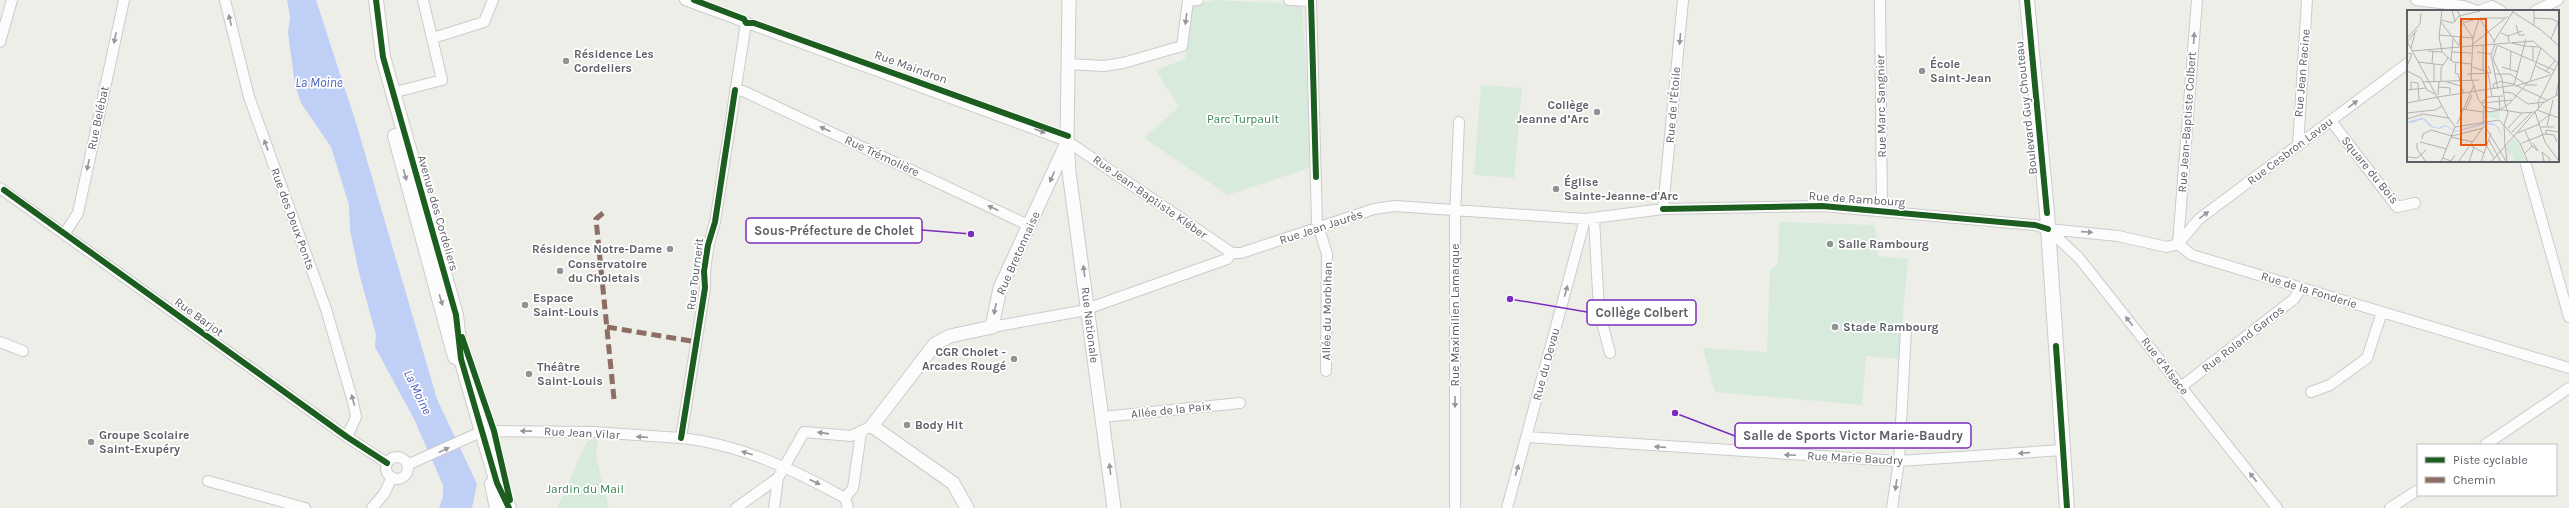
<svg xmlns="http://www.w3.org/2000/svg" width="2569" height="508" viewBox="0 0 2569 508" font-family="Karla,sans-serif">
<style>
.green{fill:#d7eadb}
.water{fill:#c0cff6}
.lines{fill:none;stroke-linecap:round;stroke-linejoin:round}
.minor-casing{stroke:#cbcbcb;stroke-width:12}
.tertiary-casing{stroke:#cbcbcb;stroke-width:15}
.secondary-casing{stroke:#ccc;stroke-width:16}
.minor{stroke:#fcfcfc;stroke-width:10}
.tertiary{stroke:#fcfcfc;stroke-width:13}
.secondary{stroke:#fcfcfc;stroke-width:14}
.quiet{stroke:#8d6e63;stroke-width:5;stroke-dasharray:10 5;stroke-linecap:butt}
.cycleway-casing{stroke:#fff;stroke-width:8}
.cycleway{stroke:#1b5e20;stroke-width:6}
.oneway{fill:#96979b}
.poi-dot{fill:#919294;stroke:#fff;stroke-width:1.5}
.labels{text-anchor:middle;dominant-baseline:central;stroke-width:3.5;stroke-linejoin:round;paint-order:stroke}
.poi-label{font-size:12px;font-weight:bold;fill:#5f6067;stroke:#fff;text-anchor:start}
.street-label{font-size:12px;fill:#5f6067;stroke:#fff}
.park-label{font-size:12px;fill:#398453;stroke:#fff}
.water-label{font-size:13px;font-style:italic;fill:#4e64c0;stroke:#fff}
.inset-road{fill:none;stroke:#b1b1b1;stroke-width:1}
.view{fill:#e8590c;fill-opacity:0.15;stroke:#e8590c;stroke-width:2}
.inset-edge{fill:none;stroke:#5f6067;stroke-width:2}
.leader{fill:none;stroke:#7b2cbf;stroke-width:1.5}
.callout-dot{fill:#7b2cbf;stroke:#fff;stroke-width:1.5}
.callout{fill:#fff;stroke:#7b2cbf;stroke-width:1.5}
.callout-label{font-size:13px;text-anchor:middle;font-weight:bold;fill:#5f6067}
</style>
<rect width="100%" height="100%" fill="#eeeee9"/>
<path class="green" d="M1214 0 1302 4 1312 167 1228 195 1144 138 1179 107 1156 70 1185 59 1192 6Z
M1481 85 1522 88 1514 178 1474 175Z
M1779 222 1875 225 1878 256 1908 259 1899 359 1866 356 1862 405 1715 392 1703 348 1767 352 1770 270 1778 264Z
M598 439 596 457 609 508H557L586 443 590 440Z"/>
<path class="water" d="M287 0H316L357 126 437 399 477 484 472 508H439L443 496V485L414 419 375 347 376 335 359 273 350 230 349 205 344 189 331 147 301 103 295 85 288 33 290 17Z"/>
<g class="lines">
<g class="minor-casing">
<path id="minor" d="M225 0 249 97 326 309 353 402 356 417 347 437
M685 0 1067 141 1232 253
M1289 0 1311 1
M1311 0 1317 222 1327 254 1326 371
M1880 0 1882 211
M2416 0 2463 6 2477 11
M2479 11 2492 6 2501 11
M2535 11 2558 0
M433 38 484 22 493 0
M0 42 12 0
M1069 64 1104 66 1123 63 1182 46 1188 1 1198 0
M735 90 743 91 1028 225
M392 93 442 80 423 0
M2331 121 2397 207 2415 203
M2298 146 2307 0
M2525 161 2569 317
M0 188 347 437 387 463
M1663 209 1683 0
M1594 218 1599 311 1610 353
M2048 229 2079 258 2277 508
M65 233 78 213 124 0
M2178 244 2192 255 2569 368
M2178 244 2199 219 2408 63
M2178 244 2197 0
M1232 253H1241L1374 209 1395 206 1585 219 1663 209 1822 206 2035 225 2048 229 2118 236 2167 247 2178 244
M992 327 1081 311 1227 259 1232 253
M0 342 23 351
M2181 387 2294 299 2301 288
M2311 392 2330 385 2367 358 2382 312
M1103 417 1240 403
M1527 437 1899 461 2063 450
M681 438 705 288C704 265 708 244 715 222L746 23
M2485 445 2569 388
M386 468a11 11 0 1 1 22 0a11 11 0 1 1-22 0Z
M407 465 483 431 593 432 681 438C739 444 795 470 845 498
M208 481 305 508
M845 498 853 488 861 433
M845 498 848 508
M372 508 384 494 392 477
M736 508 778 478
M774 508 778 478 804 432 851 436 872 426
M1455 508V216L1459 122
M1507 508 1585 219
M1892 508 1899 461 1906 329
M2390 508 2418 490"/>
</g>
<g class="tertiary-casing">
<path id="tertiary" d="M1069 0 1067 141 1069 172 1114 508
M967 508 953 483 872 426 935 344 950 336 992 327 1000 288 1066 145"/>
</g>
<g class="secondary-casing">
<path id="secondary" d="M376 0 383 57 456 315 461 359 497 483 509 508
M2027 0 2047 213 2067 508
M395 136 455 357
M492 484 497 508"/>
</g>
<use href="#minor" class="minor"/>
<use href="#tertiary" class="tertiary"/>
<use href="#secondary" class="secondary"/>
<path class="quiet" d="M603 213 596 219 614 399
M607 327 697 342"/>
<g class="cycleway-casing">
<path id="cycleway" d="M376 0 383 57 456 315 461 359 497 483 509 508
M694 0 744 19 746 23H754L1068 136
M1311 0 1316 177
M2027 0 2047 213
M4 190 347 437 387 463
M1663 209 1822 206 2035 225 2048 229
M462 337 494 431 510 500
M2056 346 2067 508
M681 438 705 288 704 271 708 245 715 222 735 90"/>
</g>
<use href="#cycleway" class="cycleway"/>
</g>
<defs><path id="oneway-solid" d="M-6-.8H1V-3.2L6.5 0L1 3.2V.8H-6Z"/></defs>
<g class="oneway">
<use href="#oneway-solid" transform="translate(1186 19) rotate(97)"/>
<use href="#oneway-solid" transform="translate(230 20) rotate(-104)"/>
<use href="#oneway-solid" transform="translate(115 38) rotate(102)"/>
<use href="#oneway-solid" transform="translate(2194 38) rotate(-86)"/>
<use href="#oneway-solid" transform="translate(1680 39) rotate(95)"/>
<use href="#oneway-solid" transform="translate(2353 104) rotate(-37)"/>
<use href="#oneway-solid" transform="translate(825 129) rotate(-155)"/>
<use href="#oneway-solid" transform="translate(1040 131) rotate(20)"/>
<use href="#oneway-solid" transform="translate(266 145) rotate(-110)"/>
<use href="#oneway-solid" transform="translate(88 165) rotate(102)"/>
<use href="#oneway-solid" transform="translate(405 175) rotate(75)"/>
<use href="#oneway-solid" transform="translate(1052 177) rotate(114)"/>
<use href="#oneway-solid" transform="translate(993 208) rotate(-155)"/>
<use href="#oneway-solid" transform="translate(2204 215) rotate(-37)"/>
<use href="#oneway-solid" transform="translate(2087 232) rotate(4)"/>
<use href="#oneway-solid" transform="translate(1084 271) rotate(-98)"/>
<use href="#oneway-solid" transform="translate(1566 291) rotate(-75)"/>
<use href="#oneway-solid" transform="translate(441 300) rotate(73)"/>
<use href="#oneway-solid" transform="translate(995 309) rotate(102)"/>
<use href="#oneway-solid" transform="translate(2129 321) rotate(-128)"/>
<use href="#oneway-solid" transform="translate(353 400) rotate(-105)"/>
<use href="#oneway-solid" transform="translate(1455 402) rotate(90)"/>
<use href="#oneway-solid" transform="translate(526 431) rotate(-179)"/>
<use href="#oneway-solid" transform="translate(823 433) rotate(-172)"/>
<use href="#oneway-solid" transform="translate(642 437) rotate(-175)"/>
<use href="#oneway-solid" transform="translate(1660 447) rotate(-176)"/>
<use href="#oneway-solid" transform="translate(444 450) rotate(-26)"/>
<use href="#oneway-solid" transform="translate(747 453) rotate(-162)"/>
<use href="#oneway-solid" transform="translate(2024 453) rotate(176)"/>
<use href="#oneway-solid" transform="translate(1790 455) rotate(-177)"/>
<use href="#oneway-solid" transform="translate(1110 469) rotate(-97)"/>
<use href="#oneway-solid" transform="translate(1517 470) rotate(-74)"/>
<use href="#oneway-solid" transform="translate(2253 477) rotate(-128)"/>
<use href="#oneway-solid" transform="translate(815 482) rotate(25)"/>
<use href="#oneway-solid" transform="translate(1896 485) rotate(98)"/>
</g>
<g class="poi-dot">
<circle cx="566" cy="61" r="4"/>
<circle cx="1922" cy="71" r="4"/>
<circle cx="1597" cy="112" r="4"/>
<circle cx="1556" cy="189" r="4"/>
<circle cx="1830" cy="244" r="4"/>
<circle cx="670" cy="249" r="4"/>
<circle cx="560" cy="271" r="4"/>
<circle cx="525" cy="305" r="4"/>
<circle cx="1835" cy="327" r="4"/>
<circle cx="1014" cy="359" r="4"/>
<circle cx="529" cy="374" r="4"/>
<circle cx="907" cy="425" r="4"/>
<circle cx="91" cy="442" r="4"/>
</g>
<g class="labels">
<g class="poi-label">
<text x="574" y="54">Résidence Les<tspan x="574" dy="14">Cordeliers</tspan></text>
<text x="1930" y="64">École<tspan x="1930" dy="14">Saint-Jean</tspan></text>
<text x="1589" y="105" text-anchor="end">Collège<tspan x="1589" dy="14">Jeanne d’Arc</tspan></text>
<text x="1564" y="182">Église<tspan x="1564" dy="14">Sainte-Jeanne-d'Arc</tspan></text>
<text x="1838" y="244">Salle Rambourg</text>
<text x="662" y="249" text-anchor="end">Résidence Notre-Dame</text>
<text x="568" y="264">Conservatoire<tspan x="568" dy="14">du Choletais</tspan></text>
<text x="533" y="298">Espace<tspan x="533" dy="14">Saint-Louis</tspan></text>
<text x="1843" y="327">Stade Rambourg</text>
<text x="1006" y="352" text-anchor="end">CGR Cholet -<tspan x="1006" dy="14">Arcades Rougé</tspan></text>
<text x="537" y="367">Théâtre<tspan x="537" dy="14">Saint-Louis</tspan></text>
<text x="915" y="425">Body Hit</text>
<text x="99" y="435">Groupe Scolaire<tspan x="99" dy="14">Saint-Exupéry</tspan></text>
</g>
<g class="street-label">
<text transform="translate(911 67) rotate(20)">Rue Maindron</text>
<text transform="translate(2302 73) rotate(-85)">Rue Jean Racine</text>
<text transform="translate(1673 105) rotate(-85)">Rue de l’Étoile</text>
<text transform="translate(1881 106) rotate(-91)">Rue Marc Sangnier</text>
<text transform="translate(2026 108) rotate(-96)">Boulevard Guy Chouteau</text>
<text transform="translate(98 118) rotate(-78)">Rue Belébat</text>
<text transform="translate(2187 122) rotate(-86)">Rue Jean-Baptiste Colbert</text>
<text transform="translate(2290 151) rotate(-37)">Rue Cesbron Lavau</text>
<text transform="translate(882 156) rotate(25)">Rue Trémolière</text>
<text transform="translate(2370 170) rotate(51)">Square du Bois</text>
<text transform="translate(1150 197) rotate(35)">Rue Jean-Baptiste Kléber</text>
<text transform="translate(1857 199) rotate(4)">Rue de Rambourg</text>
<text transform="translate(438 213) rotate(74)">Avenue des Cordeliers</text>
<text transform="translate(293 219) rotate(70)">Rue des Deux Ponts</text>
<text transform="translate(1321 227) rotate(-18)">Rue Jean Jaurès</text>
<text transform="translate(1018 253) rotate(-66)">Rue Bretonnaise</text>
<text transform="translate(695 274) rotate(-83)">Rue Tournerit</text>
<text transform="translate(2309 290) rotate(17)">Rue de la Fonderie</text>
<text transform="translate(1327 311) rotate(-89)">Allée du Morbihan</text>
<text transform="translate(1455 315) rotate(-90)">Rue Maximilien Lamarque</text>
<text transform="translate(199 317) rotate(36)">Rue Barjot</text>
<text transform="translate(1090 325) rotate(83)">Rue Nationale</text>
<text transform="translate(2243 339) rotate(-38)">Rue Roland Garros</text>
<text transform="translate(1546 364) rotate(-75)">Rue du Devau</text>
<text transform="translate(2165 366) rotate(52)">Rue d’Alsace</text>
<text transform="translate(1171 410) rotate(-6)">Allée de la Paix</text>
<text transform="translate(582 433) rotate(3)">Rue Jean Vilar</text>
<text transform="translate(1855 458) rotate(3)">Rue Marie Baudry</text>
</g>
<g class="park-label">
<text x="1243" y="119">Parc Turpault</text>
<text x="585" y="489">Jardin du Mail</text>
</g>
<g class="water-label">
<text x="319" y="82">La Moine</text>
<text transform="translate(418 392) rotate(64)">La Moine</text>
</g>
</g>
<g transform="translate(2407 10)">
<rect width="152" height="152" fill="#eeeee9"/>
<path d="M93 101 92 108 76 107 82 105 81 102ZM106 129 112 135 120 152H103L107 149 105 143 101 145V152L99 137Z" fill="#d7eadb"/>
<path d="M15 105V108L18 109 25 116 31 118 38 115 49 121 78 112 87 114 91 117 96 128 89 116 79 114 49 122 38 116 33 119 24 117 16 109 4 113 0 112 14 108Z" fill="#c0cff6"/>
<path class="inset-road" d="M35 0 32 27 35 42 46 52 64 54M45 0 48 12M50 0 56 12M127 0V16M106 2 134 20 152 36M73 8H98M127 8 145 9 151 12M72 9 66 28 64 67 71 89 77 97M73 9 88 32M34 10 46 13 52 6 73 1M34 12 52 36M56 13 66 28M56 13 72 8M109 15 112 25H118M94 23 101 26 102 32M32 25 66 28M101 26 115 21M0 28 13 14 14 3M144 29 152 10M0 31 42 109M0 32 10 20M86 33 107 0M105 33 117 36 132 37M88 34 84 45 91 79M52 35 55 14M65 35 101 6M90 35 147 60M90 36 86 49 95 69 98 94 101 103 97 115M4 38 8 23M5 41 126 31 152 54M21 41 35 42M45 42 64 43M70 42 84 44M0 43 5 44 0 56M126 50V37M44 51 46 29M11 52 36 55M49 52 48 63 51 64 53 71M25 53 26 41M129 56 144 64M65 57 81 62 85 87M95 57 111 62M103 59 104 41M76 60V35M0 61 14 68 20 80 28 84M139 61 148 51M60 64 84 63 81 56M87 64H103L120 75H130M34 71V58L41 48M123 71 134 38M16 72 72 70M27 72V54M40 72 54 76 57 83M95 72 107 74M107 75 119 29M109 76 143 65M32 77 43 78V84M87 79 86 74 95 71M0 80 19 78M4 80V72L11 73 12 90M96 82 105 83 121 94 137 92M31 85 32 71M149 85 152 70M31 87 108 75 140 90M92 87 93 100M75 92 81 87 96 86M0 93 31 87M75 93 105 90M77 97 115 103 128 102 138 132 152 151M78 98 81 102 93 100 103 93 121 72M132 98 131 92 151 53M55 99 76 102M59 99 65 85M130 100 152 108M0 103 28 100 35 96M41 107 48 117M0 109 16 104 41 108M76 113 77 96M132 113 142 105M50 114 67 75M97 115 98 136M78 116 99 151M140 116 146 90M48 117 92 110 113 133 121 152M134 117H147M101 118 115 103M105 122 125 102M110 123 133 114M139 124V120L152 122M44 127 66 132M15 129 16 124 24 120 45 126 76 118M82 130 94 152M13 132 40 139M10 133V139L19 152M115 133 138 124 147 125 150 132M63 135 77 143M79 135 87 148M98 135 100 152M125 136 131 141 126 133M118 143 125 136 118 121M1 147 10 148 19 140M36 148 44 151 48 145M34 152 48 117M51 152 77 116M62 152 67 137M74 152 84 123M84 152 136 93 152 84M137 152 135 142 143 149 142 152"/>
<path class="view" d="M54 9H79V135H54Z"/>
<rect width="152" height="152" class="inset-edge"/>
</g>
<path class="leader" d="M971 234L922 230M1510 299L1587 312M1675 413L1735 436"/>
<g class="callout-dot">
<circle cx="971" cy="234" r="4"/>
<circle cx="1510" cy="299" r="4"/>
<circle cx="1675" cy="413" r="4"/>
</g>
<g class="callout">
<rect x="746" y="218" width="176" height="25" rx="4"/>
<rect x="1587" y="300" width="109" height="25" rx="4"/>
<rect x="1735" y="423" width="236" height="25" rx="4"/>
</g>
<g class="callout-label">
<text x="834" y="235">Sous-Préfecture de Cholet</text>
<text x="1642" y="317">Collège Colbert</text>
<text x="1853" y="440">Salle de Sports Victor Marie-Baudry</text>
</g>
<rect x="2417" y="444" width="140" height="52" fill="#ffffff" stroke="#bfbfc2"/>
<rect x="2425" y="457" width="20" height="6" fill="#1b5e20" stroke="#bfbfc2"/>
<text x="2453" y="464" font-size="12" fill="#5f6067">Piste cyclable</text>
<rect x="2425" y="477" width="20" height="6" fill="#8d6e63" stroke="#bfbfc2"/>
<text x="2453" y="484" font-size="12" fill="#5f6067">Chemin</text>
</svg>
